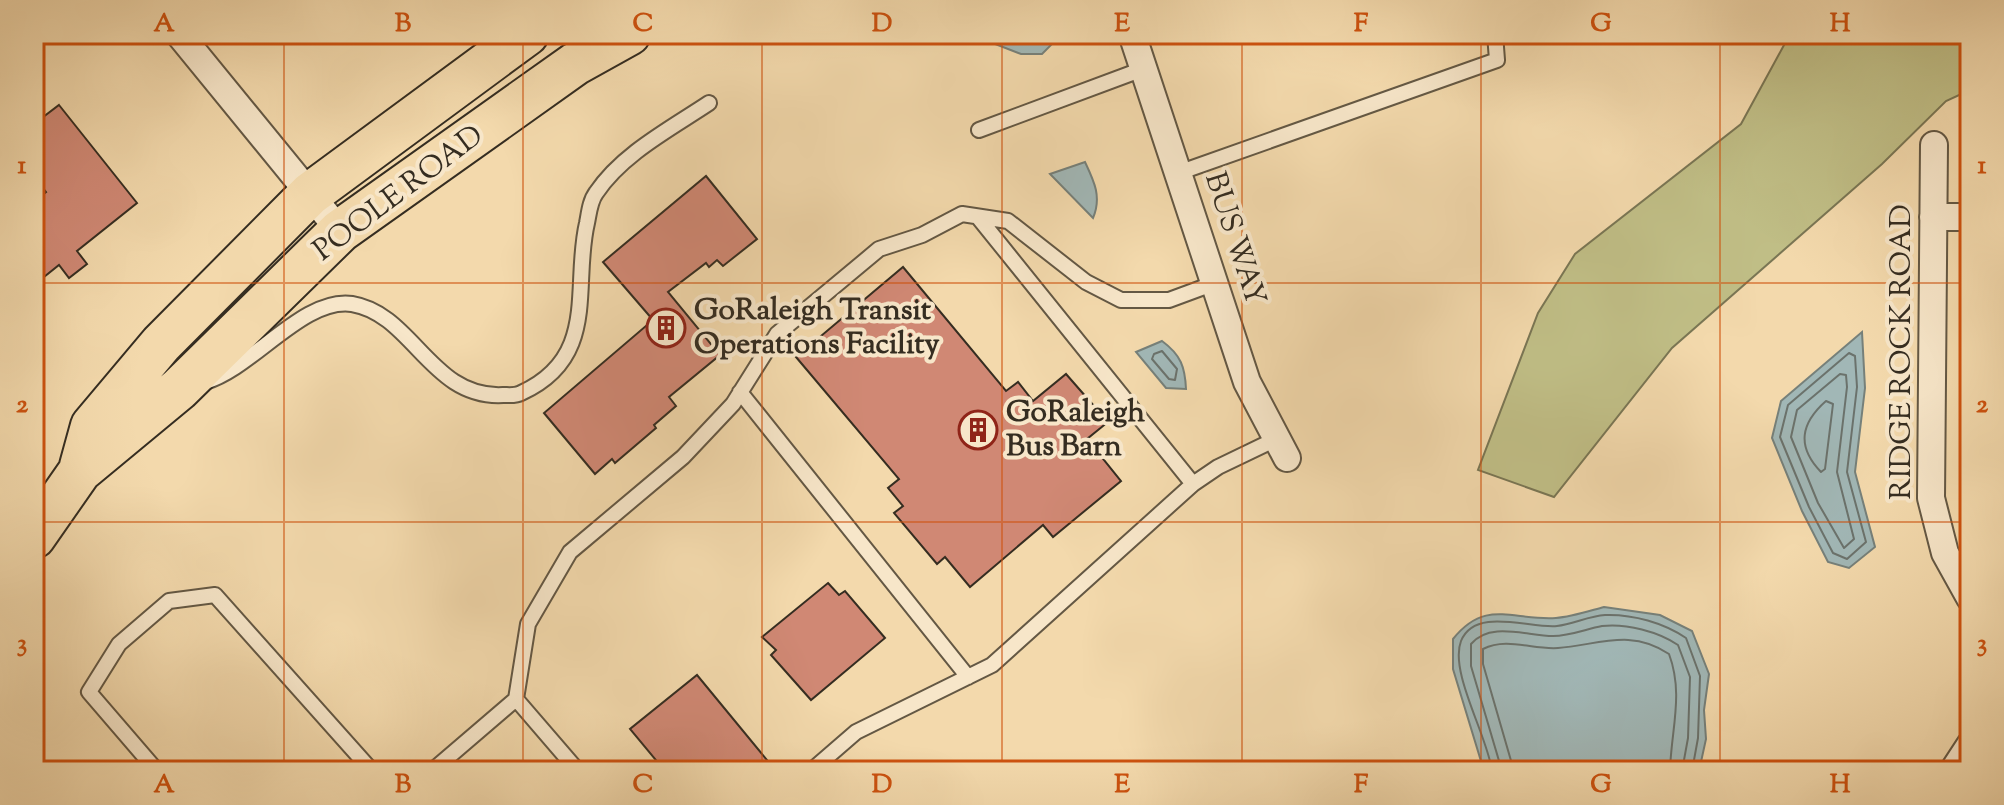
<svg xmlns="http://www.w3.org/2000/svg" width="2004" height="805" viewBox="0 0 2004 805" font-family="'Sorts Mill Goudy',serif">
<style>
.green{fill:#c0be86;stroke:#7a7654;stroke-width:2}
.water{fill:#a1b7b6;stroke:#76807a;stroke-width:2}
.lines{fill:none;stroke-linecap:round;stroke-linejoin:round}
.shore{stroke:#6b726c;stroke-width:2}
.building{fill:#d08874;stroke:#352d21;stroke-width:2}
.lane-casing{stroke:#645844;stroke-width:18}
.street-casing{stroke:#645844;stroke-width:30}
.primary-casing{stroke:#352d21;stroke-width:46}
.lane{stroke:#f7e6c9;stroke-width:14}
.street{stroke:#f7e6c9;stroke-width:26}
.primary{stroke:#f3d9ac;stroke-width:42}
.grid{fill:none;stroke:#cd520f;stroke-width:2;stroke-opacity:0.55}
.labels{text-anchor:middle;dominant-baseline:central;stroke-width:8;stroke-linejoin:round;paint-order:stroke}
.street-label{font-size:30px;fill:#352d21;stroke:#f7e6c9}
.poi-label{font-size:30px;font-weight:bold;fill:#352d21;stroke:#f7e6c9;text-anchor:start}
.neatline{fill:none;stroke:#cd520f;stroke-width:3}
.grid-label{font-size:26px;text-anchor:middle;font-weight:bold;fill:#cd520f}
</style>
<rect width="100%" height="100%" fill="#f3d9ac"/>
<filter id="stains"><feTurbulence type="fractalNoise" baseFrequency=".0025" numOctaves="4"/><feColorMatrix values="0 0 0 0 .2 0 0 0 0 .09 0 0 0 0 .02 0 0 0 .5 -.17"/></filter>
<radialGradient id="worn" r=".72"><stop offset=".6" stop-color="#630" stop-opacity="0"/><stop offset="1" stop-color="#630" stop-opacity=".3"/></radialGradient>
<path class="green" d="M1790 34H1970V90L1946 101 1882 164 1672 348 1554 497 1478 470 1538 313 1575 254 1741 124Z"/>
<path class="water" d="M985 34H1054L1055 41 1042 54H1021L985 40Z
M1085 162C1094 181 1102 197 1093 218L1050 174Z
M1862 332 1865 388 1855 472 1875 547 1849 568 1828 562 1802 511 1772 438 1781 401Z
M1162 341C1181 355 1185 367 1186 389L1166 388 1136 352Z
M1604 607 1660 615 1692 631 1709 674 1704 710 1706 739 1699 771H1484L1453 669V639C1486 598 1512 621 1556 618 1571 617 1589 611 1604 607Z"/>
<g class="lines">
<path class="shore" d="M1162 351 1177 369 1175 380 1169 379 1152 359 1154 354Z
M1849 353 1855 356 1857 387 1847 472 1866 542 1847 559 1833 553 1809 507 1780 437 1788 405Z
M1840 374 1846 375 1847 387 1837 472 1854 539 1844 548 1818 503 1791 437 1797 410Z
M1826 401 1833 404 1825 469 1821 472C1796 446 1801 423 1826 401Z
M1492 771C1488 737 1449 672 1461 641 1475 606 1531 629 1557 626 1573 624 1589 616 1605 615 1633 614 1664 623 1686 638L1700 676 1698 738 1692 771
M1502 771 1471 666V644C1490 621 1527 636 1553 636 1570 636 1586 629 1602 626 1626 623 1659 632 1678 645L1690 677 1688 738 1682 771
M1514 771 1483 664V649C1507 637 1533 650 1558 648 1598 645 1631 628 1669 654 1684 694 1671 730 1670 771"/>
</g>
<path class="building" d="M59 105 137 203 77 251 87 264 69 278 59 265 34 285V202L46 192 34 176V124Z
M706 176 757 239 723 266 717 260 709 267 706 263 668 292 720 355 669 397 676 406 654 425 656 428 615 463 612 459 595 474 544 413 653 320 603 262Z
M903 267 1006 391 1018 382 1033 401 1066 374 1108 422 1087 439 1121 481 1053 537 1043 525 970 587 945 557 937 564 894 513 903 506 888 488 899 479 796 357Z
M828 583 839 595 845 591 885 638 811 700 771 655 776 650 762 637Z
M697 675 776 771H665L630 729Z"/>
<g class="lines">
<g class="lane-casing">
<path id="lane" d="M979 130 1143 69
M1178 173 1497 60 1495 34
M978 217 1193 484
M205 382C253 368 303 297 352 304 413 314 431 399 503 395 509 395 516 396 521 393 600 357 572 286 587 223 589 213 590 201 596 193 622 154 670 129 709 103
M740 392 968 677
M516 699 578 771
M157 771 89 692 119 644 169 601 215 595 372 771
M432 771 516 699 528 624 570 552 683 457 733 404 777 334 879 249 922 235 962 214 1008 221 1086 282 1121 300H1169L1215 283
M811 771 856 732 992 665 1193 484 1218 467 1278 438"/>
</g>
<g class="street-casing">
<path id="street" d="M179 34 340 231
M1132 34 1247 382 1287 458
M1934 145 1931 498 1945 553 1970 598
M1933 217H1970
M1953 771 1970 745"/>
</g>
<g class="primary-casing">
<path id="primary" d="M81 466 92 426 161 344 310 194 527 34
M34 537 80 471 179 389 340 231 575 64 629 34"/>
</g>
<use href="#lane" class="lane"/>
<use href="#street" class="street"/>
<use href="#primary" class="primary"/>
</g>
<path class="grid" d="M284 34V771M523 34V771M762 34V771M1002 34V771M1242 34V771M1481 34V771M1720 34V771M34 283H1970M34 522H1970"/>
<defs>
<g id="building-ring" transform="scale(2)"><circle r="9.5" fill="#f7e6c9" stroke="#8f2418" stroke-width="1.5"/><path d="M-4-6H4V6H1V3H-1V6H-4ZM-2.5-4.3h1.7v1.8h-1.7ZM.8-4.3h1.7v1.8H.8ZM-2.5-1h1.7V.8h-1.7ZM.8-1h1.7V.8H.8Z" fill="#8f2418"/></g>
</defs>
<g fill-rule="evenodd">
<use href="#building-ring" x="666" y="328"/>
<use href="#building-ring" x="978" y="430"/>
</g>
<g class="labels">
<g class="street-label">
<text transform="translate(399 194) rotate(-37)">POOLE ROAD</text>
<text transform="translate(1234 239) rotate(72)">BUS WAY</text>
<text transform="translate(1902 352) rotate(-90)">RIDGE ROCK ROAD</text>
</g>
<g class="poi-label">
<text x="694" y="311">GoRaleigh Transit<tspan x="694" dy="34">Operations Facility</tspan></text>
<text x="1006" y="413">GoRaleigh<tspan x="1006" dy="34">Bus Barn</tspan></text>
</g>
</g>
<rect width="2004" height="805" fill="none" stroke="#f3d9ac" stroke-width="88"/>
<rect x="44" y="44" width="1916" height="717" class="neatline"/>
<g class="grid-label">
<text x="164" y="31">A</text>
<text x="403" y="31">B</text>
<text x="643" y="31">C</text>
<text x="882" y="31">D</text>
<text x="1122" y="31">E</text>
<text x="1361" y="31">F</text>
<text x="1601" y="31">G</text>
<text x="1840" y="31">H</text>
<text x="22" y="173">1</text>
<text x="1982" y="173">1</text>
<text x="22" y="412">2</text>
<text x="1982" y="412">2</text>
<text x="22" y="651">3</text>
<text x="1982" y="651">3</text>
<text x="164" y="792">A</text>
<text x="403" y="792">B</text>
<text x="643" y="792">C</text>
<text x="882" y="792">D</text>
<text x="1122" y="792">E</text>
<text x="1361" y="792">F</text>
<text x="1601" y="792">G</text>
<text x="1840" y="792">H</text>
</g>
<rect width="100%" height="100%" filter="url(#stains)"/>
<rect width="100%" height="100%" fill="url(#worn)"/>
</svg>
